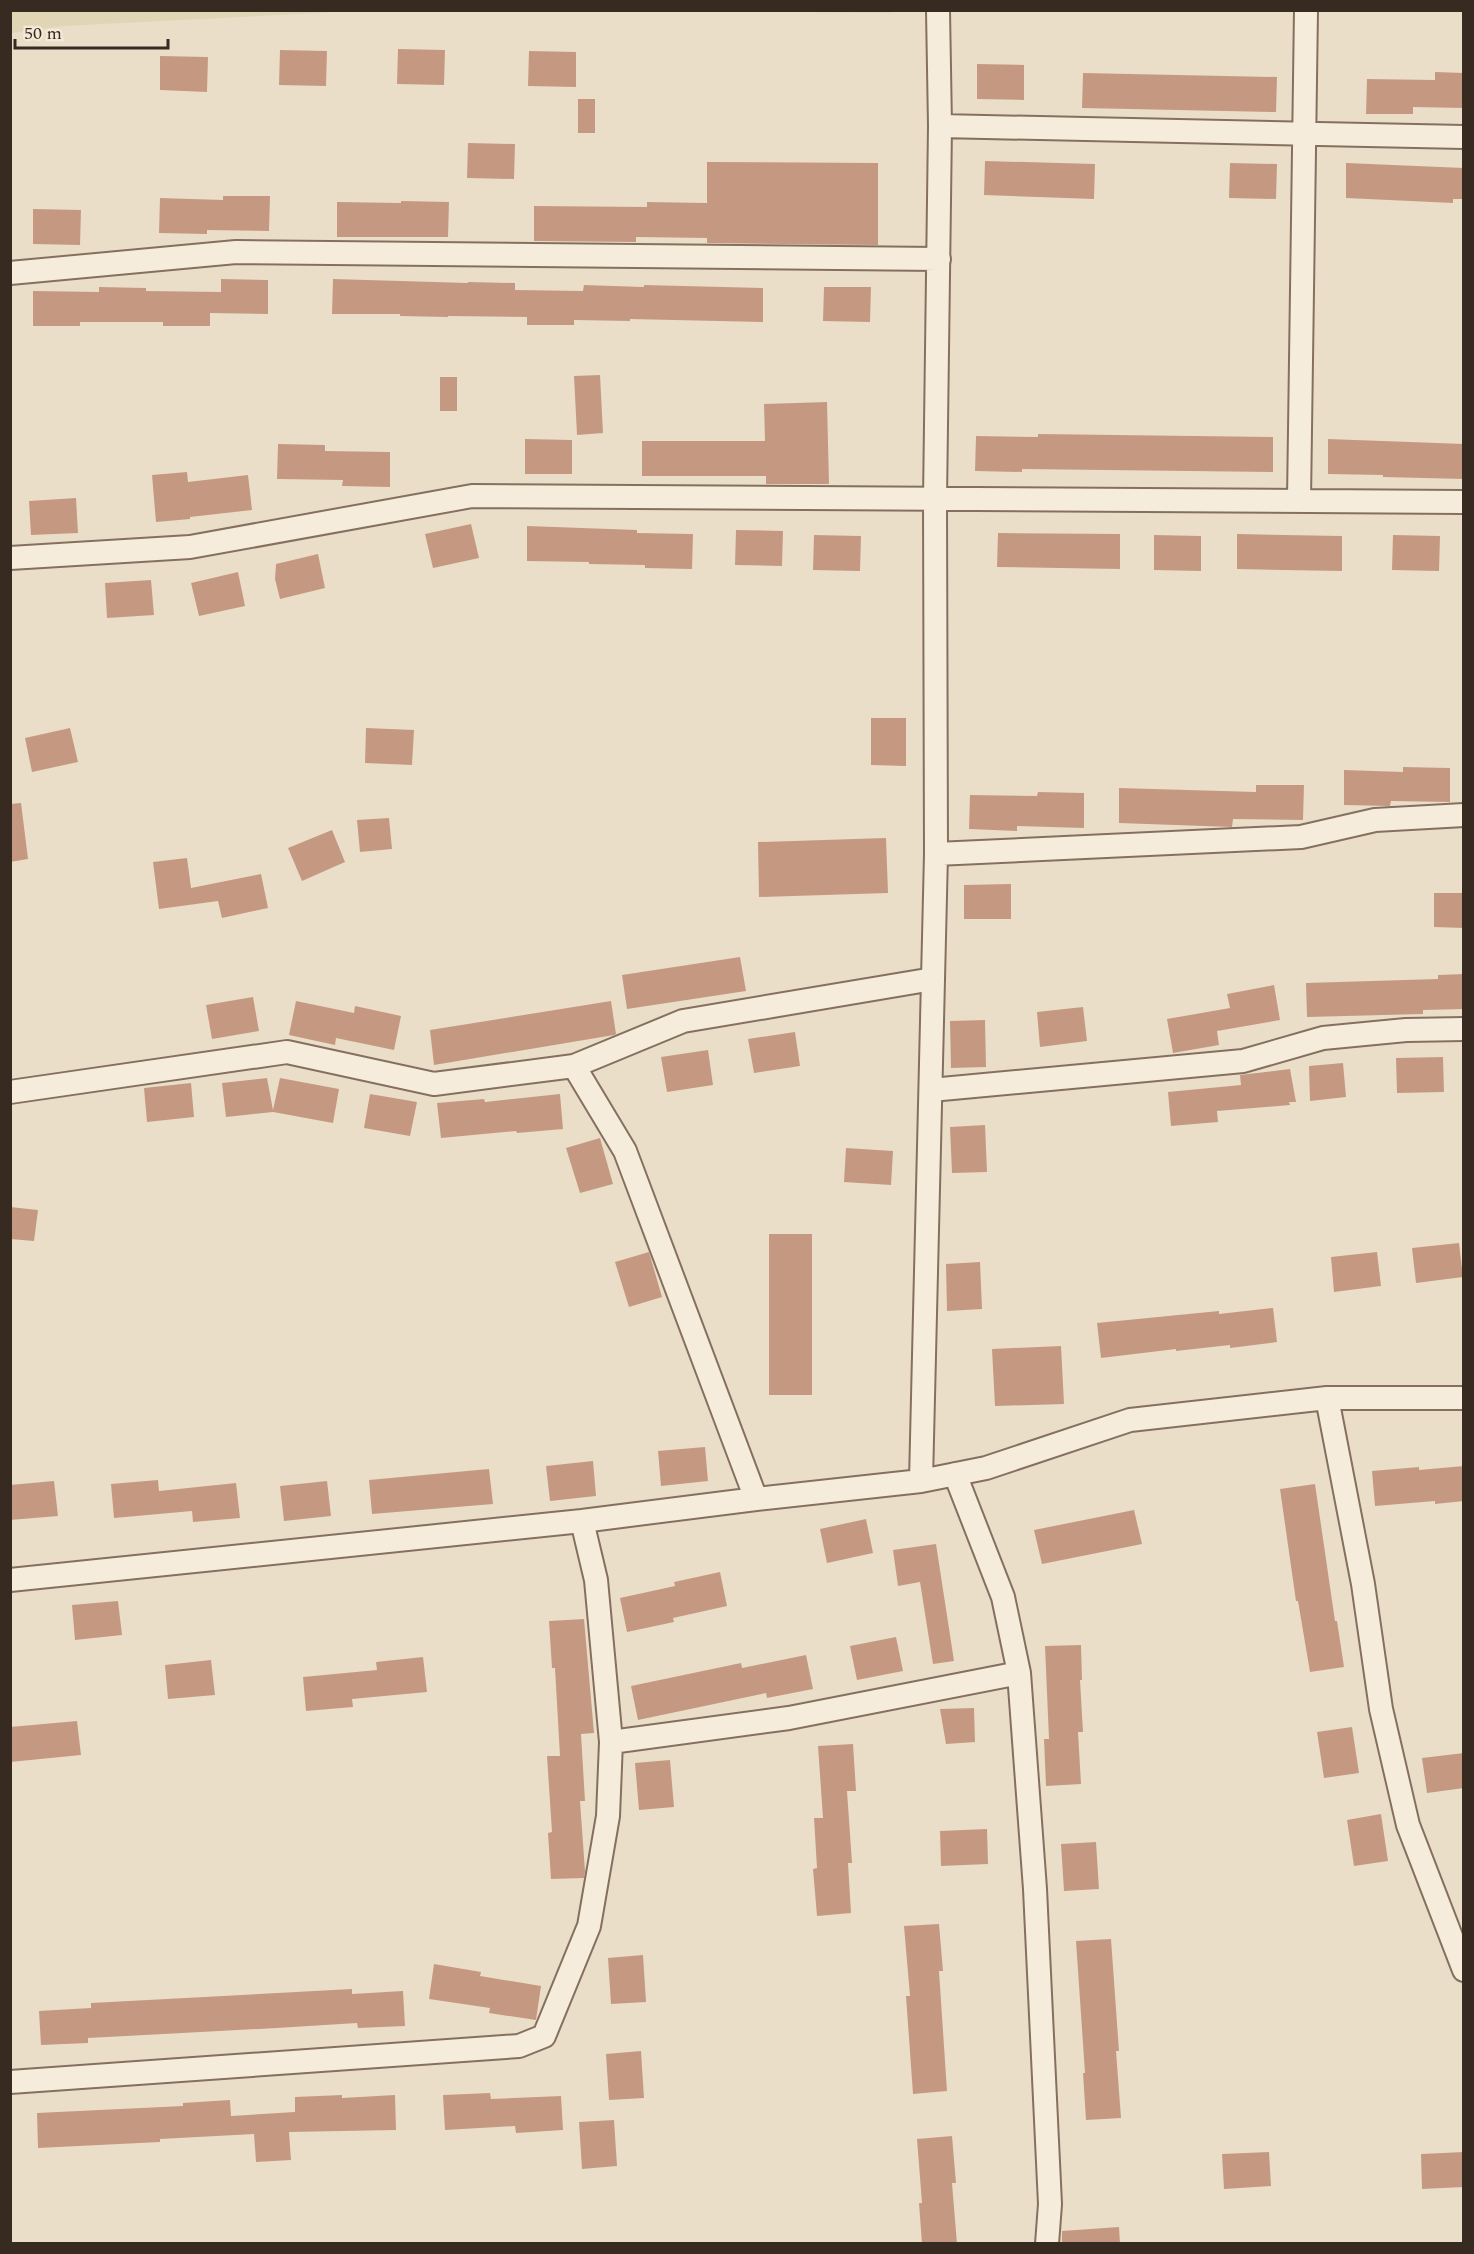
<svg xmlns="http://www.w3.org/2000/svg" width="1474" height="2254" viewBox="0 0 1474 2254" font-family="Spectral,serif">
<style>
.farmland{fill:#e0d6b6}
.building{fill:#c59981}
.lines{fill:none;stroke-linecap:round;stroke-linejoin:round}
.street-casing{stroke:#85705f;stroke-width:26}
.street{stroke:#f6ecdb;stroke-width:22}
</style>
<rect width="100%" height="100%" fill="#ebdec8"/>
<path class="farmland" d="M10 11 11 10 356 11 64 26 11 33Z
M688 11 891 10V13Z"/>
<path class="building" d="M398 49 445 50 444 85 397 84Z
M280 50 327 51 326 86 279 85Z
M529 51 576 52V87L528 86Z
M160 56 208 57 207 92 160 90Z
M977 64 1024 65V100L977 99Z
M1435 72 1464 73V108L1413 107V114H1366L1367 79 1435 80Z
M1083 73 1277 77 1276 112 1082 108Z
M578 99H595V133H578Z
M468 143 515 144 514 179 467 178Z
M985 161 1095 164 1094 199 984 195Z
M707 162 878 163V245L707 243V238L636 237V242L534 241V206L647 207V202L707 203Z
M1230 163 1277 164 1276 199 1229 198Z
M1346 163 1464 168V199H1453V203L1346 198Z
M223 196H270L269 231 207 230V234L159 233 160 198 223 200Z
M401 201 449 202 448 237H337V202L401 203Z
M33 209 81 210 80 245 33 244Z
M221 279 268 280V314L210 313V326H163V322H80V326H33V291L99 292V287L146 288V291L221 292Z
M333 279 468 283V282L515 283V290L583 291 584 285 644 287V285L763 288V322L630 319V321L574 320V325H527V317L448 316V317L400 316V314H332Z
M824 287H871L870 322 823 321Z
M600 375 603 433 577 435 574 376Z
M440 377H457V411H440Z
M827 402 829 484H766V476H642V441H765L764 404Z
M1038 434 1273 437V472L1022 469V472L975 471 976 436 1038 437Z
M525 439 572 440V474H525Z
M1328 439 1464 444V479L1383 477V475L1328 474Z
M278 444 325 445V451L390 452V487L342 486 343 480 277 479Z
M187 472 188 482 248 475 252 510 190 517V519L156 522 152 475Z
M76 498 78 533 31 535 29 501Z
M471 524 479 558 433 568 425 534Z
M527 526 637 530V533L693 534 692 569 645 568V565L589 564V562L527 561Z
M736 530 783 531 782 566 735 565Z
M998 533 1120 534V569L997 567Z
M1237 534 1342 536V571L1237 569Z
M814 535 861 536 860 571 813 570Z
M1154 535 1201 536V571L1154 570Z
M1393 535 1440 536 1439 571 1392 570Z
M318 554 325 588 280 599 275 579 276 564Z
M238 572 245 606 199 616 191 583Z
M151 580 154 615 107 618 105 583Z
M871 718H906V766L871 765Z
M70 728 78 762 32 772 25 738Z
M366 728 414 730 412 765 365 763Z
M1403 767 1450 768V802L1391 801 1390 806 1344 805V770L1403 772Z
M1256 785H1304L1303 820 1233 819 1232 827 1119 823V788L1256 792Z
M1038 792 1084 793V828L1017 826V831L969 829 970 795 1037 796Z
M21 803 28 859 10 862V804Z
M389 818 392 849 360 852 357 820Z
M332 830 345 862 302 881 288 848Z
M886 838 888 893 759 897 758 842Z
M187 858 191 888 261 874 268 908 222 918 218 901 159 909 153 862Z
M1011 884V919H964V885Z
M1434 893H1464V928L1434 927Z
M740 957 746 991 627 1009 622 975Z
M1464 974V1009L1423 1010V1014L1307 1017 1306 983 1438 979V975Z
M1274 985 1280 1020 1217 1031 1219 1045 1173 1053 1167 1019 1230 1008 1227 994Z
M253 997 259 1031 212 1039 206 1005Z
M296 1001 354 1013 355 1006 401 1016 394 1050 336 1038 335 1045 289 1035Z
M611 1001 616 1034 614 1035 434 1065 430 1030Z
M1083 1007 1087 1041 1040 1047 1037 1012Z
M985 1020 986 1067 951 1068 950 1021Z
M795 1032 800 1066 754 1073 748 1039Z
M708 1050 713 1085 667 1092 661 1057Z
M1443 1057 1444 1092 1397 1093 1396 1058Z
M1343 1063 1346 1097 1310 1101 1309 1066Z
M1290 1069 1296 1102H1289L1290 1105 1217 1111 1218 1122 1171 1126 1168 1092 1241 1085 1240 1075Z
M267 1078 273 1110 280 1078 339 1089 333 1123 273 1112 226 1117 222 1083Z
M191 1083 194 1117 147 1122 144 1088Z
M370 1094 417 1102 410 1136 364 1128Z
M560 1094 563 1129 517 1133 516 1131 441 1138 437 1103 484 1099 485 1102Z
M985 1125 987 1172 952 1173 950 1127Z
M600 1138 613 1184 580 1193 566 1148Z
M846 1148 893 1151 891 1185 844 1182Z
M10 1207 38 1210 34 1241 10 1239Z
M769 1234H812V1395H769Z
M1459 1243 1463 1277 1416 1283 1412 1248Z
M649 1252 662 1297 629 1307 615 1262Z
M1377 1252 1381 1286 1334 1292 1331 1257Z
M980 1262 982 1309 947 1311 946 1264Z
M1273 1308 1277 1342 1230 1348V1345L1176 1351V1349L1101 1358 1097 1323 1219 1311V1314Z
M1061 1346 1064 1404 995 1406 992 1349Z
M705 1447 708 1481 661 1486 658 1451Z
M593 1461 596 1496 550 1501 546 1466Z
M1464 1466V1501L1435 1504V1501L1375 1506 1372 1471 1419 1467V1470Z
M489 1469 493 1504 372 1514 369 1480Z
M158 1480 159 1491 236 1483 240 1518 193 1522 192 1511 114 1518 111 1484Z
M54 1481 58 1516 10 1520V1485Z
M327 1481 331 1516 284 1521 280 1486Z
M1315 1484 1335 1621H1337L1344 1667 1310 1672 1298 1601H1296L1280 1489Z
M1134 1510 1142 1544 1042 1564 1034 1530Z
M866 1519 873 1553 827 1563 820 1529Z
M936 1544 954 1661 933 1664 920 1582 898 1586 893 1550Z
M720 1572 727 1606 673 1618 674 1622 627 1632 620 1598 675 1586 674 1582Z
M118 1601 122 1635 75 1640 72 1605Z
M584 1619 594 1733 581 1734 585 1801H580L585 1871 584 1878 551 1879 548 1833 552 1832 547 1756H560L555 1668H552L549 1621Z
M896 1637 903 1671 857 1680 850 1646Z
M1081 1645 1082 1680H1080L1083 1732H1078L1081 1784 1046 1786 1044 1739H1049L1045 1646Z
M806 1655 813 1689 767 1698 766 1693 638 1720 631 1686 741 1663 742 1668Z
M423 1657 427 1692 352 1699 353 1707 306 1711 303 1677 377 1670 376 1662Z
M211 1660 215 1695 168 1699 165 1665Z
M974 1708 975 1742 946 1744 940 1709Z
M77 1721 81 1755 10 1762V1727Z
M1352 1727 1359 1773 1324 1778 1317 1732Z
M853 1744 856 1791H847L852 1863H848L851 1913 817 1916 813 1869 817 1868 814 1818H823L818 1746Z
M1464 1753V1788L1427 1793 1422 1758Z
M670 1760 674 1807 639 1810 635 1763Z
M1381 1814 1388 1861 1354 1866 1347 1820Z
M987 1829 988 1864 941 1866 940 1831Z
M1096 1842 1099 1889 1064 1891 1061 1844Z
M939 1924 943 1971H939L947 2091 913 2094 906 1996H910L904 1926Z
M1111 1939 1119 2051H1116L1121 2118 1086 2120 1083 2073H1085L1076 1941Z
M643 1955 646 2002 611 2004 608 1958Z
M434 1964 481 1972 480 1976 541 1986 536 2020 489 2013 490 2008 429 1999Z
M352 1989V1994L403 1991 405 2026 358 2028 357 2023 277 2028 88 2038V2043L41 2045 39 2011 91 2008V2003Z
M641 2051 644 2098 609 2100 606 2054Z
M490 2093 491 2099 561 2096 563 2130 516 2133 515 2126 445 2130 443 2095Z
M342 2095V2098L395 2095 396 2130 289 2132 291 2160 256 2162 254 2134 160 2139V2142L38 2148 37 2113 183 2106V2103L230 2100 231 2116 295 2112V2097Z
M614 2120 617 2166 582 2169 579 2122Z
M952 2136 956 2183H952L957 2244H922L919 2203H922L917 2139Z
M1269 2152 1271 2186 1224 2189 1222 2154Z
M1464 2152V2187L1422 2189 1421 2154Z
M1119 2227 1120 2244H1062V2231Z"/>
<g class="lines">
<g class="street-casing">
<path id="street" d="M940 126 1464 137
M10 273 236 252 939 259
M1299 500 1306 10
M10 558 190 547 472 496 1464 502
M936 854 1301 837 1375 820 1464 815
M574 1066 625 1151 756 1499
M931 1090 1243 1061 1323 1038 1406 1030 1464 1029
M10 1092 287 1052 434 1084 574 1066 683 1021 933 979
M1327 1398 1363 1584 1381 1709 1408 1825 1464 1970
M955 1474 1003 1597 1019 1673 1035 1889 1050 2204 1047 2244
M921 1481 936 854 935 500 940 126 938 10
M10 1580 582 1521 756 1499 921 1481 986 1468 1130 1420 1327 1398H1464
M611 1742 789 1718 1019 1673
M10 2082 519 2046 544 2036 589 1926 608 1816 611 1742 596 1580 582 1521"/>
</g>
<use href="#street" class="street"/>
</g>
<rect width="1474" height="2254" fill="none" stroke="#372a21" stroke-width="24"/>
<path d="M15 39v9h153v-9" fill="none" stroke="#372a21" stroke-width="3"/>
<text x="24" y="39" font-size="18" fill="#372a21" stroke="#f3e9d7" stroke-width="4.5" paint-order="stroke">50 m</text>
</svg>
